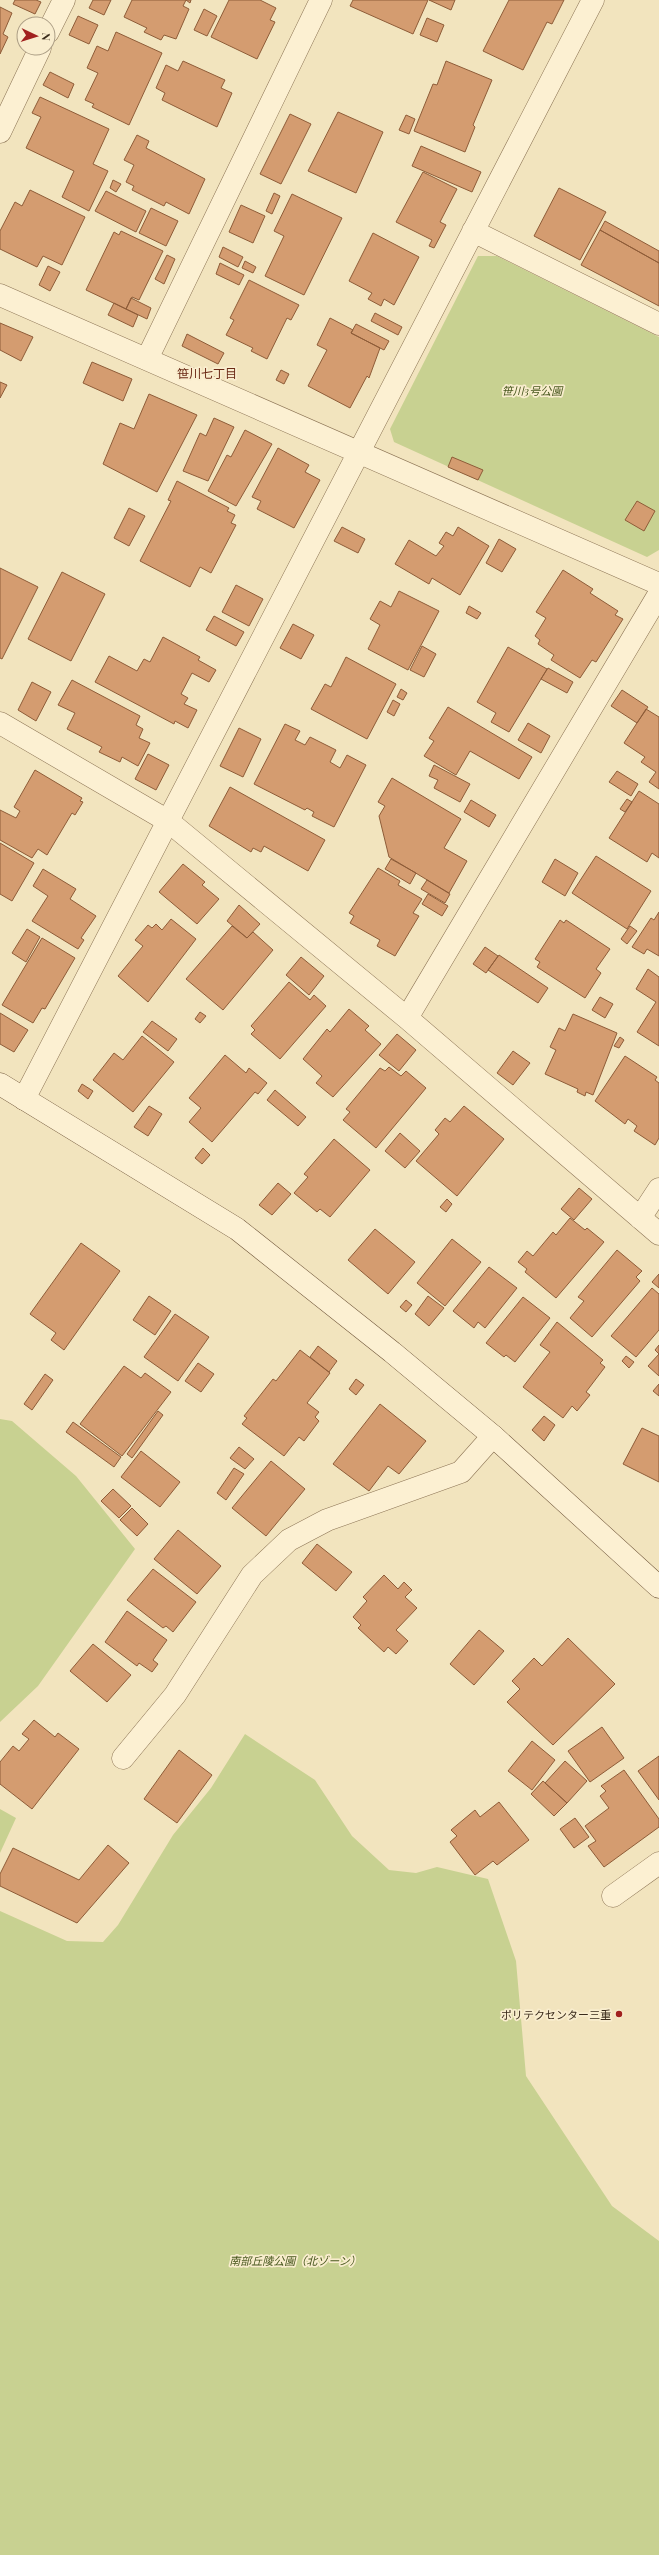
<svg xmlns="http://www.w3.org/2000/svg" width="659" height="2555" viewBox="0 0 659 2555" font-family="'Playfair Display','Noto Sans JP',serif">
<style>
.green{fill:#c8d191}
.building{fill:#d49c70;stroke:#8e5c38}
.lines{fill:none;stroke-linecap:round;stroke-linejoin:round}
.street-casing{stroke:#8c7455;stroke-width:23}
.secondary-casing{stroke:#6e5438;stroke-width:23}
.street{stroke:#fcf0d2;stroke-width:22}
.secondary{stroke:#fcf0d2;stroke-width:22}
.poi-dot{fill:#a1211f;stroke:#f9edce;stroke-width:1.5}
.labels{text-anchor:middle;dominant-baseline:central;stroke-width:3.5;stroke-linejoin:round;paint-order:stroke}
.park-label{font-size:11px;font-style:italic;fill:#49581f;stroke:#f9edce}
.poi-label{font-size:11px;fill:#3a2b1b;stroke:#f9edce;text-anchor:end}
.neighbourhood-label{font-size:12px;fill:#6b2a16;stroke:#f9edce}
</style>
<rect width="100%" height="100%" fill="#f2e4be"/>
<path class="green" d="M478 256H497L659 337V550L647 557 394 442 390 429Z
M0 1419 12 1421 76 1476 135 1549 38 1686 0 1722Z
M245 1734 315 1780 352 1836 389 1870 416 1873 437 1867 488 1879 516 1961 526 2076 612 2206 659 2241V2555H0V1911L67 1941 103 1942 118 1925 173 1835 211 1788Z
M0 1809 16 1818 0 1853Z"/>
<path class="building" d="M15 0H36L41 2 35 14 13 4Z
M93 0H111L104 15 89 8Z
M132 0H191L190 3 186 0 183 6 189 9 176 39 164 35 161 40 144 32 147 28 124 17Z
M229 0H260L276 8 270 20 275 22 257 59 211 37Z
M353 0H428L413 34 350 6Z
M429 0H455L451 10Z
M509 0H564L552 24 547 22 523 70 483 51Z
M0 7 12 13 3 34 8 37 0 54Z
M204 9 217 16 207 36 194 30Z
M78 16 98 25 89 44 69 35Z
M427 18 444 25 437 42 420 35Z
M116 32 162 53 129 125 92 107 94 104 85 100 98 73 87 68 97 46 108 51Z
M183 61 225 80 221 88 232 93 217 127 162 100 165 93 156 88 166 65 178 71Z
M446 61 492 80 473 125 475 127 465 152 414 131 433 84 437 85Z
M50 72 74 84 68 98 43 85Z
M40 97 109 129 93 164 108 171 89 211 62 197 74 171 26 148 41 117 32 113Z
M338 112 383 132 356 193 308 171Z
M290 114 311 124 281 184 260 174Z
M406 115 415 119 409 134 399 130Z
M137 135 149 141 146 148 205 179 189 214 166 202 164 206 132 190 134 186 126 182 134 165 124 160Z
M421 146 481 172 472 192 412 166Z
M423 172 457 189 440 222 446 225 434 248 429 246 432 240 396 222Z
M113 180 121 184 116 192 110 188Z
M559 188 606 212 580 260 534 236Z
M30 190 85 217 62 265 43 256 37 267 0 249V231L15 202 22 206Z
M106 191 146 211 136 232 95 211Z
M274 193 280 196 272 214 266 211Z
M292 194 342 218 304 295 265 276 284 236 274 231Z
M241 205 265 216 253 243 229 232Z
M151 208 178 221 166 246 139 233Z
M605 221 659 251V263L600 230Z
M600 230 659 263V306L581 265Z
M121 231 163 251 139 300 132 297 126 309 86 290 114 232 119 235Z
M373 233 419 257 394 305 384 299 381 306 368 299 372 293 349 281Z
M223 247 243 257 238 267 219 257Z
M167 255 175 259 164 284 155 279Z
M245 261 256 267 253 273 242 268Z
M220 263 244 275 239 285 216 274Z
M48 266 60 272 50 291 39 285Z
M249 280 299 305 291 320 287 318 267 359 251 351 253 348 226 335 234 320 230 318Z
M131 298 151 308 147 319 126 309Z
M114 303 138 315 133 327 108 315Z
M375 313 402 327 398 335 371 321Z
M330 318 353 330 351 333 380 348 369 378 367 376 350 408 308 386 327 350 317 345Z
M0 323 33 337 21 361 0 350Z
M356 324 389 341 384 350 351 333Z
M187 334 224 353 218 364 182 346Z
M92 362 132 379 123 401 83 383Z
M281 370 289 374 284 384 276 380Z
M0 382 7 385 0 398Z
M149 394 197 415 157 492 103 464 120 423 134 429Z
M214 418 234 427 208 481 183 471 200 433 206 436Z
M245 430 272 444 236 506 208 491 227 455 231 457Z
M278 448 309 465 305 472 320 480 294 528 257 509 261 501 252 497Z
M452 457 483 470 478 480 448 467Z
M177 481 229 508 227 511 235 515 231 523 236 525 211 573 200 567 190 587 140 561 171 501 168 500Z
M637 501 655 511 644 531 625 520Z
M129 508 145 516 129 546 114 538Z
M342 527 365 539 358 553 334 541Z
M458 527 489 546 460 595 432 578 429 584 395 564 409 540 436 556 444 546 439 543 446 532 453 536Z
M499 539 516 549 502 572 486 563Z
M0 568 38 587 2 659 0 658Z
M563 570 593 589 590 593 618 611 615 615 623 619 596 662 592 660 580 678 551 660 554 655 538 644 540 640 535 636 546 618 536 612Z
M62 572 105 594 71 661 28 639Z
M236 585 263 599 249 626 222 612Z
M399 591 439 611 408 670 368 649 380 625 370 619 380 601 391 607Z
M469 606 481 613 477 619 466 613Z
M214 616 244 632 236 646 206 630Z
M293 624 314 635 301 659 280 648Z
M163 637 200 657 198 660 216 670 209 682 192 673 181 694 188 698 184 704 197 710 188 728 175 721 174 724 95 682 109 656 137 671 144 659 150 662Z
M422 646 436 654 424 677 410 670Z
M508 647 547 669 509 732 491 722 496 713 477 702Z
M346 657 396 684 367 739 311 709 325 684 331 687Z
M548 668 573 682 567 693 541 679Z
M72 680 140 716 136 725 143 729 139 738 150 743 138 766 122 757 120 762 99 752 102 747 67 729 75 713 58 705Z
M32 682 51 692 36 721 18 710Z
M401 689 407 693 403 700 397 697Z
M622 690 648 707 637 723 611 706Z
M393 700 400 704 394 716 387 712Z
M448 707 532 757 519 779 470 751 456 775 424 756 434 741 429 738Z
M646 709 659 717V789L649 782 656 772 641 762 645 757 624 743Z
M528 723 550 736 541 753 518 740Z
M285 724 300 731 295 740 305 745 310 737 336 750 330 762 340 768 347 755 366 765 334 827 312 816 314 812 307 808 305 810 254 784Z
M239 728 261 739 243 777 220 766Z
M148 754 169 765 156 790 135 779Z
M434 765 470 784 460 802 434 788 438 780 429 776Z
M35 770 82 798 80 801 83 802 75 815 72 813 47 855 38 849 32 858 0 840V810L16 818 20 811 14 807Z
M617 771 638 784 631 796 609 782Z
M392 778 461 819 444 848 467 861 449 893 389 857 379 816 385 806 378 802Z
M230 787 325 840 308 871 264 846 261 852 253 848 251 852 209 826Z
M639 791 659 804V858L652 853 647 862 609 838Z
M627 799 632 802 625 812 620 809Z
M471 800 496 815 489 827 464 812Z
M0 843 34 863 12 901 0 894Z
M596 856 651 891 627 929 572 893Z
M391 859 416 873 410 884 385 869Z
M555 859 578 873 565 896 542 882Z
M183 864 205 882 202 885 219 899 197 924 159 892Z
M378 868 400 881 398 885 422 899 413 913 419 916 395 956 377 946 380 940 350 923 354 916 349 913Z
M43 869 76 889 70 899 96 916 81 938 84 940 78 949 32 921 48 896 33 886Z
M427 880 450 894 445 903 421 889Z
M428 894 448 906 442 916 422 904Z
M239 905 260 924 247 938 227 921Z
M659 912V956L647 949 644 954 632 947 651 918 654 920Z
M171 919 196 939 148 1002 118 976 143 946 135 940 148 925 152 928 156 924 162 930Z
M560 920 564 923 566 920 610 949 596 969 601 973 585 998 537 967 540 962 535 959Z
M232 926 247 938 253 932 273 950 223 1010 186 979Z
M630 926 637 931 627 944 621 939Z
M27 929 40 937 26 962 12 953Z
M42 938 75 958 45 1009 42 1008 33 1023 2 1005Z
M485 947 498 956 486 973 473 964Z
M499 955 548 988 538 1003 488 970Z
M301 957 324 976 309 995 286 975Z
M648 969 659 977V1046L637 1032 656 1002 636 989Z
M289 982 310 1000 314 995 326 1006 280 1059 251 1034 255 1030 251 1026Z
M600 997 613 1004 605 1018 592 1010Z
M349 1009 369 1026 365 1030 381 1044 333 1097 316 1083 322 1076 303 1059 327 1029 330 1032Z
M200 1012 206 1016 200 1023 195 1019Z
M0 1013 28 1030 14 1052 0 1044Z
M573 1014 617 1033 593 1095 586 1092 585 1096 577 1092 578 1089 545 1074 556 1050 550 1047 559 1028 565 1031Z
M152 1021 177 1039 168 1051 143 1032Z
M397 1034 416 1050 399 1071 379 1055Z
M142 1036 174 1062 133 1112 93 1080 114 1053 123 1060Z
M620 1037 624 1040 619 1048 614 1046Z
M513 1051 530 1063 513 1085 497 1073Z
M225 1055 246 1073 249 1068 267 1083 258 1094 255 1092 212 1142 189 1122 201 1108 189 1098Z
M625 1056 657 1077 655 1080 659 1083V1138L655 1145 634 1131 637 1126 628 1119 625 1124 595 1101Z
M389 1067 401 1076 406 1071 426 1088 376 1148 343 1120 350 1112 346 1109 380 1068 385 1071Z
M82 1084 93 1091 88 1099 78 1091Z
M275 1090 306 1117 298 1126 267 1100Z
M149 1106 162 1114 148 1136 134 1127Z
M464 1106 504 1139 457 1196 416 1161 439 1134 435 1130 445 1118 450 1122Z
M400 1133 420 1151 405 1168 385 1151Z
M334 1139 370 1170 330 1217 320 1209 317 1212 294 1193 308 1177 304 1174Z
M203 1148 210 1155 202 1164 195 1158Z
M278 1183 291 1194 272 1215 259 1205Z
M579 1188 592 1199 574 1220 561 1209Z
M447 1199 452 1204 446 1212 440 1207Z
M570 1218 585 1230 587 1228 604 1242 556 1298 525 1272 527 1269 518 1262 527 1251 533 1256 553 1232 556 1235Z
M375 1229 415 1262 388 1294 348 1260Z
M452 1239 481 1262 445 1306 417 1283Z
M81 1243 120 1271 64 1350 51 1340 56 1333 30 1314Z
M617 1250 642 1271 636 1277 640 1281 592 1337 570 1318 584 1301 578 1297Z
M489 1267 517 1288 485 1328 478 1322 474 1328 453 1311Z
M659 1274V1288L652 1282Z
M652 1288 659 1294V1330L636 1357 611 1336Z
M149 1296 171 1311 155 1335 133 1320Z
M428 1296 444 1308 429 1326 415 1314Z
M523 1297 550 1318 515 1362 506 1355 504 1357 486 1343Z
M406 1300 412 1305 406 1312 400 1307Z
M175 1314 209 1337 178 1381 144 1357Z
M557 1322 603 1360 600 1363 605 1367 586 1392 590 1395 577 1411 572 1406 563 1418 523 1387 550 1352 540 1345Z
M659 1345V1354L655 1350Z
M318 1346 337 1361 329 1372 310 1357Z
M300 1350 330 1373 307 1403 319 1412 315 1417 319 1421 304 1441 299 1437 284 1456 242 1424 247 1418 244 1416 273 1379 276 1381Z
M659 1354V1376L648 1366Z
M626 1356 634 1362 629 1368 622 1361Z
M198 1363 214 1374 201 1392 185 1381Z
M124 1366 141 1378 145 1373 171 1392 122 1456 80 1424Z
M45 1374 53 1380 32 1410 24 1404Z
M356 1379 364 1385 356 1395 349 1389Z
M659 1384V1396L653 1391Z
M380 1404 426 1441 399 1474 388 1466 369 1491 333 1464Z
M158 1411 163 1415 132 1458 127 1454Z
M544 1416 555 1425 544 1441 532 1430Z
M73 1422 121 1457 114 1467 66 1432Z
M642 1428 659 1436V1482L623 1464Z
M239 1447 254 1459 245 1469 230 1458Z
M141 1451 180 1482 160 1507 121 1477Z
M271 1461 305 1489 266 1536 232 1508Z
M234 1468 244 1474 226 1500 217 1493Z
M113 1489 131 1506 119 1518 101 1501Z
M132 1508 148 1524 137 1536 120 1520Z
M178 1530 221 1566 197 1594 154 1559Z
M317 1544 352 1572 336 1591 302 1563Z
M153 1569 196 1602 173 1632 166 1626 163 1628 127 1600Z
M384 1575 398 1589 404 1582 412 1590 405 1597 417 1608 396 1630 408 1641 396 1654 388 1647 384 1652 358 1628 361 1625 353 1617 367 1601 363 1597Z
M127 1611 167 1640 153 1660 158 1664 152 1672 139 1663 137 1666 105 1642Z
M479 1630 504 1651 474 1685 450 1664Z
M568 1638 615 1684 553 1745 507 1702 520 1689 512 1681 534 1658 542 1666Z
M93 1644 131 1675 107 1702 70 1671Z
M34 1720 55 1737 58 1733 79 1749 32 1809 0 1784V1762L13 1746 19 1751 29 1739 22 1734Z
M602 1727 624 1758 590 1782 568 1751Z
M532 1741 555 1760 532 1790 508 1771Z
M179 1750 212 1775 177 1823 144 1799Z
M659 1756V1800L638 1771Z
M565 1761 587 1781 567 1803 545 1783Z
M624 1770 659 1819V1827L604 1867 588 1846 596 1841 585 1826 609 1808 600 1796 606 1791 601 1786Z
M543 1781 567 1803 554 1816 531 1794Z
M499 1802 529 1840 497 1865 493 1861 475 1875 450 1842 457 1836 451 1830 475 1810 480 1817Z
M575 1818 589 1837 574 1848 560 1829Z
M108 1845 129 1863 77 1923 0 1886V1874L13 1848 79 1880Z"/>
<g class="lines">
<g class="street-casing">
<path id="street" d="M48 32 64 0
M0 132 40 48
M473 231 659 324
M0 295 659 584
M147 359 321 0
M0 723 168 821 407 1018 659 1234
M407 1018 659 594
M24 1099 593 0
M640 1218 659 1189
M123 1758 175 1695 252 1575 289 1540 327 1520 461 1472 493 1436
M613 1896 659 1863"/>
</g>
<g class="secondary-casing">
<path id="secondary" d="M0 1084 237 1229 392 1352 493 1436 659 1587"/>
</g>
<use href="#street" class="street"/>
<use href="#secondary" class="secondary"/>
</g>
<circle class="poi-dot" cx="619" cy="2014" r="4"/>
<g class="labels">
<g class="park-label">
<text x="532" y="390">笹川3号公園</text>
<text x="295" y="2260">南部丘陵公園（北ゾーン）</text>
</g>
<g class="poi-label">
<text x="611" y="2014">ポリテクセンター三重</text>
</g>
<g class="neighbourhood-label">
<text x="207" y="373">笹川七丁目</text>
</g>
</g>
<g transform="translate(36 36) rotate(94)"><circle r="19" fill="#f9edce" stroke="#ad9f86"/>
<path d="M0-3L7 15L0 10L-7 15Z" fill="#a1211f"/>
<text y="-6" font-size="11" font-weight="bold" text-anchor="middle" fill="#3a2b1b">N</text>
</g>
</svg>
